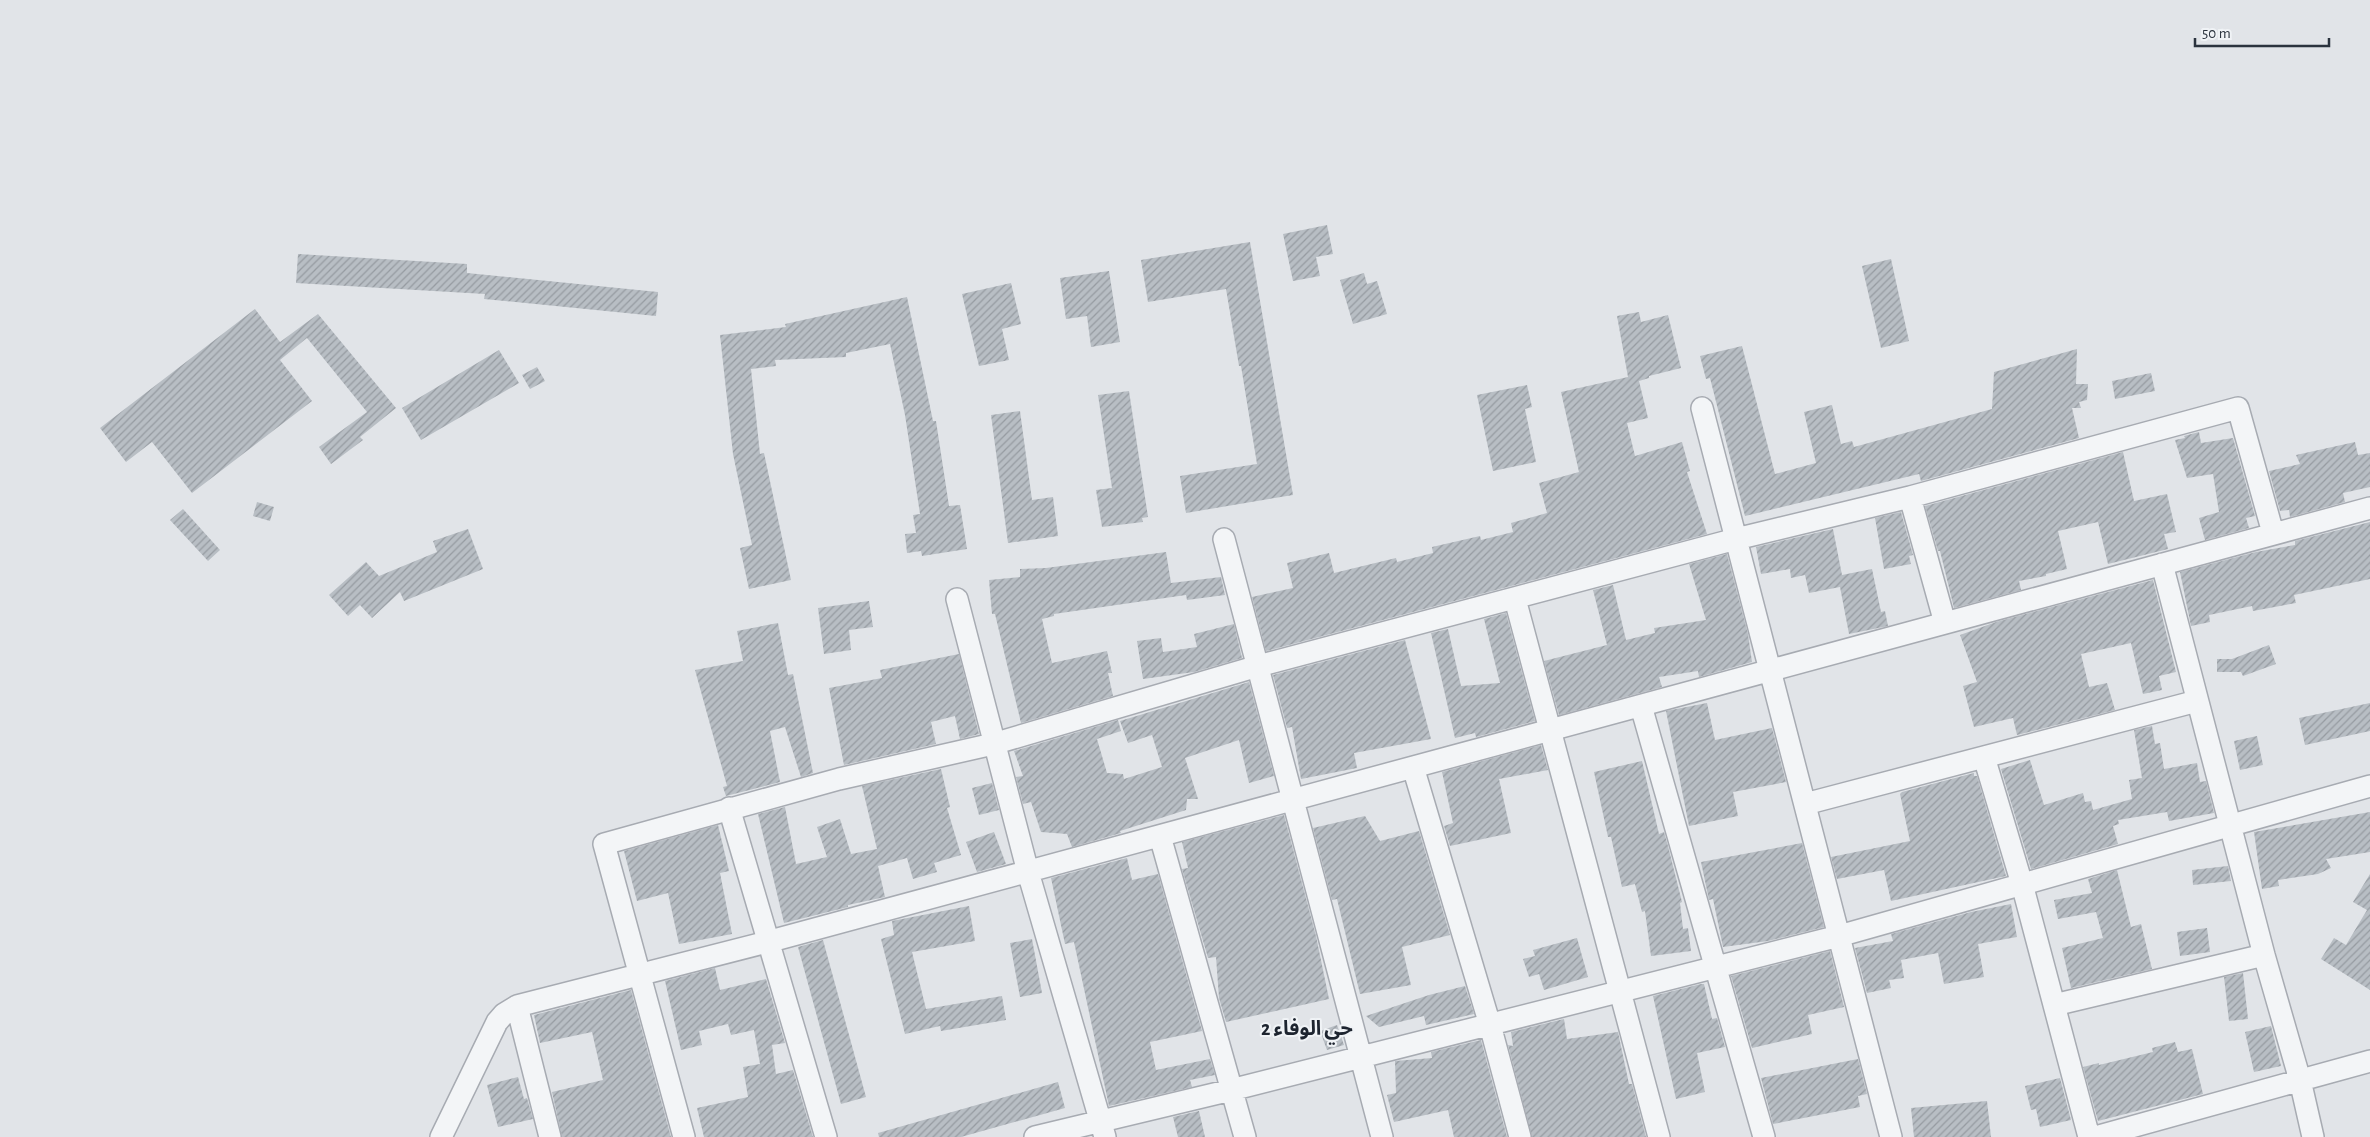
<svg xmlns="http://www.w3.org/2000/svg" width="2370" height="1137" viewBox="0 0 2370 1137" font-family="'Alegreya Sans','Noto Sans Arabic',sans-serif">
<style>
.building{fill:url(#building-hatch)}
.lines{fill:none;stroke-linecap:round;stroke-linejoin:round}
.minor-casing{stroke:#a7abb2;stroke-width:24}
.minor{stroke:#f3f5f7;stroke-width:21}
.labels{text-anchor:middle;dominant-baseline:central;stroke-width:4;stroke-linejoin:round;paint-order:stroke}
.district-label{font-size:20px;font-weight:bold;fill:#1d242f;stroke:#f0f3f6}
</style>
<defs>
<pattern id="building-hatch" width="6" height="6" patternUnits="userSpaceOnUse" patternTransform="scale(1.25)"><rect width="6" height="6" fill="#b8bec4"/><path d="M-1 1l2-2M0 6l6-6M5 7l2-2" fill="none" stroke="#969ba1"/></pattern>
</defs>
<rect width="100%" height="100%" fill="#e1e4e8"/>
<path class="building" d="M1327 225 1333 254 1316 257 1320 276 1293 281 1283 234Z
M1250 242 1293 495 1186 513 1180 476 1257 464 1241 366H1239L1226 289 1148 302 1141 260Z
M298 254 467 264V273L658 292 656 316 484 299 485 294 296 283Z
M1891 259 1909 341 1881 348 1862 266Z
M1109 271 1120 342 1091 347 1087 316 1066 319 1060 278Z
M1364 273 1367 284 1377 281 1387 314 1353 324 1340 280Z
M1011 283 1021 324 1002 329 1009 360 979 366 962 294Z
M907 297 933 421H936L949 506 960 505 967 549 922 556 921 551 907 553 905 534 916 533 913 515 920 514 905 415 890 344 846 353V357L775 360 776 366 751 369 760 454 764 453 791 580 749 589 740 548 752 545 733 454 720 335 786 327 785 324Z
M255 309 280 342 318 314 396 408 360 437 363 440 331 464 319 447 367 412 307 338 280 360 312 401 192 493 152 442 126 462 100 428Z
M1639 312 1641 322 1668 315 1681 368 1649 376V378L1639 381 1648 418 1627 423 1635 456 1682 442 1690 471 1687 472 1707 534 1266 651 1252 597 1293 588 1287 563 1329 553 1334 573 1396 558 1397 562 1433 553 1432 547 1480 536 1481 540 1513 532 1511 523 1547 513 1539 483 1579 472 1561 392 1628 377 1617 316Z
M1742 346 1775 474 1816 463 1804 412 1832 405 1841 444 1852 441 1854 447 1992 409 1994 372 2077 349 2076 384H2088L2087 400 2079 402 2081 408H2072L2079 438 1921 481 1919 474 1745 516 1710 378 1706 379 1700 356Z
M499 350 519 383 421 440 402 408Z
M537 367 545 381 530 389 522 375Z
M2151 373 2155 391 2115 399 2112 381Z
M1527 385 1532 407 1525 409 1536 462 1493 471 1477 395Z
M1129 391 1148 517 1142 518 1143 522 1102 527 1096 490 1112 488 1098 395Z
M1020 411 1032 500 1053 497 1058 536 1008 543 991 415Z
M2199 432 2201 443 2233 438 2255 516 2246 518 2249 528 2205 540 2199 518 2219 512 2213 474 2187 478 2175 440 2185 438 2184 436Z
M2355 442 2358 455 2370 453V487L2343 493 2345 502 2290 517 2289 510 2280 511 2269 471 2300 464 2296 455Z
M2123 452 2134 501 2167 494 2176 532 2164 534 2168 549 2108 564 2098 522 2058 531 2067 569 2046 574V576L2019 581 2021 590 1954 608 1940 551H1938L1925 506Z
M257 502 274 507 270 521 253 516Z
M183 509 220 550 208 561 170 520Z
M1901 512 1913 555 1909 556 1911 564 1884 569 1875 518Z
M2370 522V579L2294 595 2296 603 2253 611 2252 606 2209 615 2210 622 2191 626 2180 572 2256 552 2295 545V541Z
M468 529 483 569 404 601 400 592 372 618 360 605 348 616 329 595 366 562 379 576 437 552 433 541Z
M1833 529 1842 575 1872 569 1881 612 1885 611 1888 626 1849 634 1840 587 1809 593 1805 575 1791 578 1790 569 1761 574 1756 547Z
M1166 552 1171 583 1221 577 1225 595 1187 600 1186 595 1054 614V616L1042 619 1052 663 1107 651 1112 673H1108L1113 696 1021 723 995 614H992L989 580 1020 577V569L1046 568Z
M1727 554 1748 634 1752 662 1699 677 1698 671 1659 677 1662 687 1559 715 1544 661 1607 645 1593 590 1613 585 1626 640 1655 633 1654 628 1706 620 1689 564Z
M2153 580 2176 672 2159 676 2162 690 2143 694 2131 643 2081 654 2089 687 2107 683 2115 710 2017 735 2013 718 1974 727 1963 686 1977 682 1960 635 1996 622Z
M869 601 873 627 849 630 851 650 824 654 818 608Z
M1506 613 1535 721 1476 737 1475 733 1455 738 1431 633 1448 629 1461 686 1500 683 1484 619Z
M778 623 788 675 793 674 813 773 801 777 785 727 770 731 780 782 726 796 723 787 727 786 695 670 743 661 737 631Z
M1234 624 1242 658 1194 672 1143 679 1137 641 1161 638 1163 652 1197 647 1194 634Z
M1405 640 1431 739 1354 753 1357 768 1301 779 1292 727 1287 728 1273 675Z
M2269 645 2276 664 2243 676 2241 672H2217V659H2232Z
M959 654 979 734 960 739 955 716 931 722 936 744 844 765 829 688 882 678 880 670Z
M1249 682 1274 776 1249 783 1239 740 1185 758 1198 799H1187L1186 810 1120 831 1121 833 1072 847 1067 834 1041 832 1031 802 1023 804 1016 777 1023 776 1014 751 1118 720 1121 731 1097 739 1107 773 1123 774 1124 779 1162 767 1152 735 1128 743 1120 721Z
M1707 703 1715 740 1772 728 1786 782 1733 792 1738 816 1689 826 1666 711Z
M2370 703V731L2305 745 2299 718Z
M2152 726 2155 744 2160 743 2164 769 2197 763 2200 782 2206 781 2214 813 2169 821 2167 812 2118 820 2119 824 2113 826 2118 844 2031 869 2001 769 2030 760 2044 805 2083 793 2085 802 2091 801 2093 810 2132 799 2129 780 2142 778 2134 730Z
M2257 736 2263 765 2240 770 2234 741Z
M1541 745 1548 770 1499 779 1511 833 1450 846 1444 826 1453 823 1442 772Z
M1642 761 1659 834 1664 832 1668 846 1682 902 1680 903 1683 929 1688 928 1691 951 1651 956 1645 911 1642 912 1635 884 1622 887 1611 837H1608L1594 772Z
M941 769 950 807 947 808 961 855 934 863 937 872 913 879 907 858 878 866 885 897 848 905V907L784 923 758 814 785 807 796 864 827 857 817 827 840 819 851 854 877 849 862 786Z
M1974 773V776H1977L2006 876 1891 901 1884 870 1837 879 1831 857 1910 841 1900 794 1902 792Z
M992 783 999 810 979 815 972 788Z
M2370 812V852L2326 859 2331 868 2318 874 2278 880 2279 886 2262 889 2254 832Z
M1284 815 1316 936 1329 999 1226 1022 1219 998 1216 957 1208 958 1182 869 1188 868 1182 842Z
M1365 816 1380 841 1419 831 1450 935 1402 947 1411 985 1360 994 1337 899 1332 900 1313 828Z
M718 825 729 871 720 873 732 934 679 944 668 893 637 901 624 851Z
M994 832 1006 864 977 872 966 842Z
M1802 843 1824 927 1768 941 1723 947 1713 899 1709 900 1701 862Z
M1127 858 1132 880 1158 874 1202 1031 1150 1042 1156 1070 1210 1059 1215 1075 1190 1080 1192 1087 1109 1106 1074 942 1065 944 1051 878Z
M2228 866 2231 881 2193 885 2192 870Z
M2117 870 2131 927 2141 924 2152 969 2071 988 2062 948 2103 938 2096 912 2058 919 2054 900 2092 893 2088 879Z
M2370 874V990L2321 959 2334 938 2346 945 2367 910 2353 902Z
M2011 904 2017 937 1978 944 1984 977 1944 984 1938 953 1901 960 1904 978 1889 980 1891 988 1867 993 1855 948 1893 941 1891 934 1971 912Z
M969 906 975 941 912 952 926 1009 1002 996 1006 1020 941 1031 940 1026 905 1034 881 939 894 935 892 921Z
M2207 928 2210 952 2180 956 2177 932Z
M1577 938 1588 977 1544 990 1539 974 1529 977 1523 959 1535 956 1533 950Z
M1032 939 1042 993 1020 997 1010 943Z
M823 940 866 1097 841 1104 798 947Z
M1830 951 1844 1007 1808 1015 1812 1034 1752 1048 1731 976Z
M715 968 720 990 766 979 785 1043 772 1045 776 1074 793 1070 813 1137H704L697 1108 748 1097 743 1067 760 1064 754 1030 731 1035 728 1024 699 1031 702 1045 681 1050 665 981Z
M2243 973 2248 1019 2229 1021 2224 977Z
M1701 984H1704L1712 1019 1717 1018 1725 1047 1697 1053 1705 1092 1676 1099 1653 996Z
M1465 986 1474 1014 1426 1025 1424 1016 1379 1027 1366 1016 1429 995Z
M631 990 671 1137H562L552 1092 603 1080 592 1032 540 1043 534 1015Z
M1564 1019 1567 1039 1618 1032 1629 1084H1632L1646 1137H1532L1508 1045 1513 1046 1511 1032Z
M1337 1025 1344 1045 1327 1050 1320 1031Z
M2271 1026 2281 1066 2254 1072 2245 1032Z
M1481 1040 1507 1137H1454L1448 1110 1394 1122 1387 1095 1396 1093 1395 1061 1432 1058 1431 1052Z
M2175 1042 2178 1052 2192 1049 2203 1094 2098 1121 2083 1067 2099 1063V1065L2153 1052 2152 1048Z
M1858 1059 1867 1094 1858 1096 1860 1107 1773 1124 1761 1078Z
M518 1077 524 1099 527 1098 533 1119 498 1127 487 1085Z
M2060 1078 2071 1120 2040 1127 2036 1109 2031 1110 2025 1086Z
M1058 1082 1065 1108 961 1137H879L878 1133Z
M1987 1101 1991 1137H1914L1911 1108Z
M1199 1111 1205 1137H1178L1173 1117Z"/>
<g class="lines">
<g class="minor-casing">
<path id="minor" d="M1702 408 1891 1137
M1910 497 1945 623
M1224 539 1382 1137
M2162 564 2264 955 2300 1080 2313 1137
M957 599 1028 872 1105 1137
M1515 599 1659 1137
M1641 706 1764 1137
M1984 757 2022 884 2089 1137
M1413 767 1490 1025 1520 1137
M1805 804 2197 701
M729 808 826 1137
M1160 836 1245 1137
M2054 1005 2264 955
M441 1137 497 1022 504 1014 517 1006
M550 1137 517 1006 767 942 2370 508
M684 1137 604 844 839 779 993 744 1258 666 1736 539 1910 497 2238 408 2273 533
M1035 1137 1231 1090 1839 936 2370 786
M2095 1137 2370 1061"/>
</g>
<use href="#minor" class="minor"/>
</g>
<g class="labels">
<g class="district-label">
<text x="1307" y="1029">حي الوفاء 2</text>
</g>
</g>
<path d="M2195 38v8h134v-8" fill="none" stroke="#2b333e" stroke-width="2.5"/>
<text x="2202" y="38" font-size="15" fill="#2b333e" stroke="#f0f3f6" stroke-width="4" paint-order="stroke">50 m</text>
</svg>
